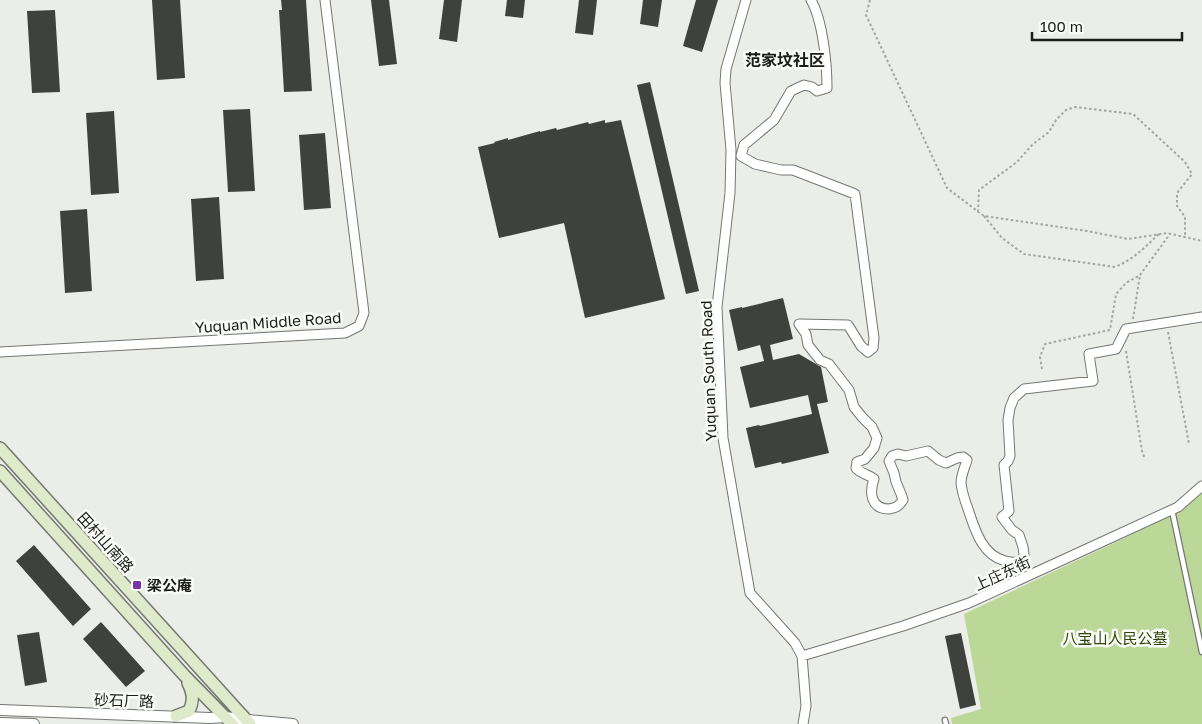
<svg xmlns="http://www.w3.org/2000/svg" width="1202" height="724" viewBox="0 0 1202 724" font-family="'Golos Text','Noto Sans SC',sans-serif">
<style>
.green{fill:#bcd899}
.building{fill:#3f413d}
.lines{fill:none;stroke-linecap:round;stroke-linejoin:round}
.service-casing{stroke:#757772;stroke-width:7}
.minor-casing{stroke:#757772;stroke-width:11}
.tertiary-casing{stroke:#757772;stroke-width:12}
.secondary-casing{stroke:#757772;stroke-width:14}
.path{stroke:#a3a5a1;stroke-width:2;stroke-dasharray:2.5 2.5;stroke-linecap:butt}
.service{stroke:#fff;stroke-width:4.5}
.minor{stroke:#fff;stroke-width:9}
.tertiary{stroke:#fff;stroke-width:10}
.secondary{stroke:#deeaca;stroke-width:11}
.poi-dot{fill:#7734a8;stroke:#f9fbf6;stroke-width:2}
.labels{text-anchor:middle;dominant-baseline:central;stroke-width:5;stroke-linejoin:round;paint-order:stroke}
.street-label{font-size:15px;fill:#1b1c1a;stroke:#f9fbf6}
.poi-label{font-size:15px;font-weight:bold;fill:#1b1c1a;stroke:#f9fbf6;text-anchor:start}
.park-label{font-size:15px;fill:#32460b;stroke:#f9fbf6}
.neighbourhood-label{font-size:16px;font-weight:bold;fill:#1b1c1a;stroke:#f9fbf6}
</style>
<rect width="100%" height="100%" fill="#ebede9"/>
<path class="green" d="M1202 491V724H952L951 718 981 709 964 614 1175 514Z"/>
<path class="building" d="M152 0H180L185 78 157 80Z
M281 0H306L312 91 284 92 279 10H282Z
M371 0H389L397 64 379 66Z
M444 0H462L457 42 439 39Z
M507 0H525L523 18 505 16Z
M579 0H597L593 35 575 33Z
M643 0H662L658 27 640 24Z
M696 0H718L702 52 683 46Z
M55 10 60 92 32 93 27 11Z
M650 82 699 291 686 294 637 85Z
M250 109 255 191 228 192 223 110Z
M114 111 119 193 91 195 86 113Z
M605 120V123L621 120 665 299 585 318 564 223 499 238 478 147 495 143 494 142 508 138V140L540 131V132L556 128 557 130 588 122 589 124Z
M325 133 331 208 304 210 299 135Z
M219 197 224 279 196 281 191 199Z
M87 209 92 291 65 293 60 211Z
M783 298 793 339 770 345 773 360 799 354 821 367 828 402 817 404 829 453 782 464 781 462 755 468 746 428 759 425 760 426 812 414 808 395 750 408 740 367 764 361 760 345 738 351 729 310 742 307V308Z
M34 545 91 609 73 626 16 561Z
M101 622 145 671 126 687 83 639Z
M39 632 47 682 25 686 17 635Z
M961 633 976 705 960 709 945 636Z"/>
<g class="lines">
<g class="service-casing">
<path id="service" d="M1172 510 1202 652
M945 720 946 724"/>
</g>
<g class="minor-casing">
<path id="minor" d="M746 0 726 69 725 83 731 150 730 193 717 307 723 438 750 593 795 643 802 656 806 706 803 724
M811 0C823 21 827 64 827 88L817 91 812 87 804 85 791 91 774 120 744 145 741 156 755 164 781 170H793L855 194 874 338 873 348 868 352 861 346 848 325 799 324 806 334 808 345 820 360 829 364 849 390 854 407 862 417 872 427 877 438 874 448 865 459 857 462 856 468C861 474 868 474 874 479 869 493 871 509 889 509 896 508 899 506 903 500L901 494 896 482 894 473 889 461 892 456 898 454 906 456 928 451 939 460 946 463 957 458 963 457 967 460C965 467 961 475 961 483 962 492 965 501 968 509 975 530 982 555 1005 561 1011 562 1015 563 1021 562L1024 555 1023 547 1019 535 1012 530 1002 517 1009 511 1004 465 1008 461 1010 456 1008 420 1010 408 1014 398 1024 389 1093 381 1089 354 1116 349 1126 329 1202 317
M0 352 345 333 359 326 364 313 325 0
M802 656 903 626 969 603 1178 507 1202 486"/>
</g>
<g class="tertiary-casing">
<path id="tertiary" d="M0 710 210 718 225 717 247 720 293 724
M0 723 34 724"/>
</g>
<g class="secondary-casing">
<path id="secondary" d="M0 448 250 724
M0 471 184 675 232 724
M176 716 189 711C194 701 193 693 188 683"/>
</g>
<path class="path" d="M870 0 866 15 947 188 984 216 1087 231 1128 239 1167 233 1202 241
M978 212 979 190 1017 162 1033 144 1049 132 1056 120 1066 110 1075 107 1133 114 1185 162 1192 174 1177 193V206L1185 217V237
M984 216 1002 238 1024 254 1115 267C1134 259 1144 248 1159 234
M1133 319 1140 275
M1168 332 1189 444
M1126 351 1142 451 1145 459
M1042 369 1040 357 1045 344 1110 330 1116 294 1126 283 1140 275 1170 234"/>
<use href="#service" class="service"/>
<use href="#minor" class="minor"/>
<use href="#tertiary" class="tertiary"/>
<use href="#secondary" class="secondary"/>
</g>
<rect class="poi-dot" x="132" y="580" width="10" height="10" rx="2.5"/>
<g class="labels">
<g class="street-label">
<text transform="translate(268 322) rotate(-4)">Yuquan Middle Road</text>
<text transform="translate(708 371) rotate(-92)">Yuquan South Road</text>
<text transform="translate(106 542) rotate(48)">田村山南路</text>
<text transform="translate(1002 573) rotate(-25)">上庄东街</text>
<text transform="translate(124 700) rotate(2)">砂石厂路</text>
</g>
<g class="poi-label">
<text x="147" y="585">梁公庵</text>
</g>
<g class="park-label">
<text x="1115" y="638">八宝山人民公墓</text>
</g>
<g class="neighbourhood-label">
<text x="785" y="60">范家坟社区</text>
</g>
</g>
<path d="M1032 32v8h150v-8" fill="none" stroke="#1b1c1a" stroke-width="2.5"/>
<text x="1040" y="32" font-size="15" fill="#1b1c1a" stroke="#f9fbf6" stroke-width="4" paint-order="stroke">100 m</text>
</svg>
